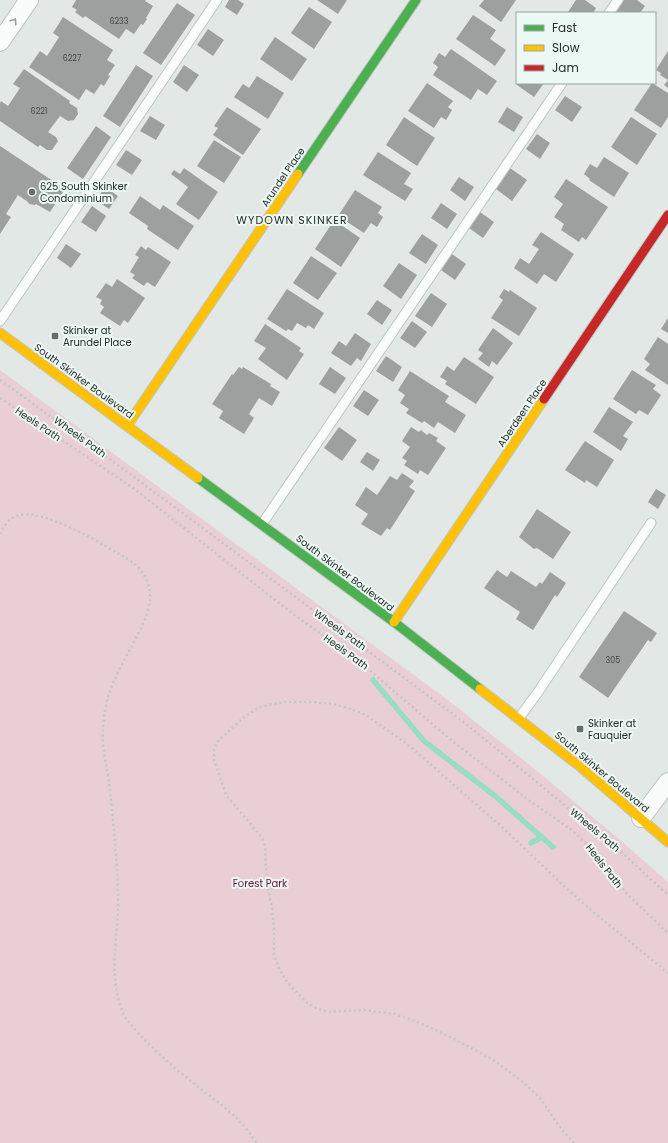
<svg xmlns="http://www.w3.org/2000/svg" width="668" height="1143" viewBox="0 0 668 1143" font-family="Poppins,sans-serif">
<style>
.green{fill:#eaced5}
.lines{fill:none;stroke-linecap:round;stroke-linejoin:round}
.stream{stroke:#97ddc6;stroke-width:5.5}
.building{fill:#9ca19f}
.lane-casing{stroke:#c0c5c4;stroke-width:11}
.street-casing{stroke:#c0c5c4;stroke-width:20}
.fast-casing{stroke:#c0c5c4;stroke-width:11}
.slow-casing{stroke:#c0c5c4;stroke-width:11}
.jam-casing{stroke:#c0c5c4;stroke-width:11}
.path{stroke:#c3c6c5;stroke-width:2.5;stroke-dasharray:2 3;stroke-linecap:butt}
.lane{stroke:#fafcfb;stroke-width:9}
.street{stroke:#fafcfb;stroke-width:18}
.fast{stroke:#4caf50;stroke-width:9}
.slow{stroke:#ffc107;stroke-width:9}
.jam{stroke:#c62828;stroke-width:9}
.oneway{stroke:#9b9e9d}
.poi-dot{fill:#686d6b;stroke:#ebf8f3;stroke-width:1.5}
.labels{text-anchor:middle;dominant-baseline:central;stroke-width:4;stroke-linejoin:round;paint-order:stroke}
.number-label{font-size:8px;fill:#444847}
.street-label{font-size:10px;fill:#272b2a;stroke:#ebf8f3}
.poi-label{font-size:10px;fill:#272b2a;stroke:#ebf8f3;text-anchor:start}
.park-label{font-size:10px;fill:#6e0d39;stroke:#ebf8f3}
.neighbourhood-label{font-size:11px;letter-spacing:1px;fill:#272b2a;stroke:#ebf8f3}
</style>
<rect width="100%" height="100%" fill="#e1e8e5"/>
<path class="green" d="M0 370 453 704 537 771 613 834 668 882V1143H0Z"/>
<g class="lines">
<path class="stream" d="M373 680 424 741 495 796 553 847
M531 843 542 837"/>
</g>
<path class="building" d="M76 0H146L145 1 153 6 146 18 147 19 143 25 141 24 134 34 126 29 119 39 85 16 83 18 75 12 77 10 72 7Z
M229 0H238L244 4 237 15 225 7Z
M317 0H347L338 14Z
M484 0H516L501 22 479 6Z
M576 0H585L596 8 593 13H570L568 12Z
M624 0H637L645 6 640 13H615Z
M177 3 195 15 161 65 143 53Z
M309 7 332 22 314 49 291 33Z
M473 15 496 30 490 39 506 50 495 66 456 39Z
M63 17 113 50 107 60 115 65 108 75 110 76 104 86 101 84 94 94 86 89 79 100 29 67 40 51 47 56 59 37 53 33Z
M208 29 224 40 213 56 197 45Z
M275 37 307 59 292 81 260 59Z
M451 49 497 81 487 95 478 89 471 100 433 75 438 67 433 63 439 53 445 57Z
M668 51V88L664 85 668 80 660 75 661 73 656 70Z
M136 65 153 76 120 127 103 116Z
M184 65 199 75 187 92 173 82Z
M24 69 70 101 69 103 77 108 78 114 74 120 68 121 60 116 48 132 56 137 58 141 52 150H47L40 145 38 147 0 121V103L1 101 8 106 20 88 13 84Z
M257 76 284 93 268 119 234 97 243 84 249 88Z
M427 83 453 101 448 107 452 110 446 120 441 117 434 128 408 111Z
M518 83H544L534 97 517 85Z
M652 83 668 93V117L661 128 634 110Z
M565 96 582 107 572 122 555 110Z
M227 107 261 129 243 155 213 135 218 128 214 126Z
M507 107 523 117 514 132 498 122Z
M150 116 165 125 156 140 140 131Z
M404 117 435 138 417 166 386 145Z
M631 117 657 134 637 165 611 147Z
M96 126 111 137 83 179 67 168Z
M537 134 550 143 540 159 526 149Z
M214 140 241 157 224 183 197 166Z
M0 146 65 189 50 212 36 204 35 205 29 204 28 202 18 195 6 214 11 217 0 234Z
M126 150 142 160 132 175 116 165Z
M378 152 411 173 404 184 413 189 405 201 363 175Z
M604 157 629 173 614 197 589 180 590 179 584 174 590 164 597 168Z
M184 168 218 192 199 220 176 204 188 187 171 174 174 170 180 174Z
M510 168 527 180 512 201 496 189Z
M459 177 474 187 465 201 450 190Z
M566 179 608 207 586 240 582 237 579 242 561 230 564 224 554 217 563 204 554 197Z
M105 187 118 196 109 209 96 200Z
M355 190 382 207 378 213 383 217 377 227 371 223 364 233 338 216Z
M140 196 160 210 163 205 194 226 178 250 147 229 148 226 129 213Z
M441 203 457 214 447 229 431 218Z
M92 206 106 216 96 232 81 222Z
M480 212 494 222 483 238 469 228Z
M334 220 360 238 341 267 315 249Z
M541 232 574 254 556 282 544 274 537 284 514 268 520 258 529 264 539 249 532 245Z
M422 234 438 245 426 264 409 253Z
M66 244 81 254 71 268 57 258Z
M141 246 146 250 148 247 171 262 155 287 147 282 144 286 132 278 135 275 130 272 139 257 135 255Z
M452 254 466 264 455 280 441 270Z
M311 256 337 273 318 300 293 283Z
M399 263 417 275 401 299 383 286Z
M117 279 145 298 128 323 124 320 120 326 100 313 104 307 100 304 102 300 96 297 106 283 112 287Z
M287 289 324 313 314 329 308 325 306 328 297 323 292 331 288 329 286 331 267 319Z
M504 289 509 292 510 290 537 308 519 336 491 318 503 300 499 297Z
M431 293 447 304 432 327 415 316Z
M377 300 392 310 382 325 367 314Z
M668 318V333L661 329Z
M412 321 427 332 415 348 400 338Z
M265 324 301 348 299 351 304 354 287 380 258 359 266 348 254 341Z
M493 328 513 343 497 365 492 361 489 367 478 359 483 353 478 350Z
M355 333 371 344 361 361 357 358 351 366 331 353 339 341 346 346Z
M658 337 668 344V385L645 370 650 364 644 359Z
M386 356 402 367 393 382 376 371Z
M464 357 494 377 476 404 445 384 447 381 440 377 447 366 454 371Z
M239 367 242 369 243 367 271 384 270 386 280 392 272 406 259 398 249 414 254 418 244 434 219 418 223 411 212 404 232 374 233 375Z
M330 367 346 378 335 394 319 384Z
M632 370 656 385 653 389 661 395 648 415 639 410 636 414 613 399Z
M410 371 449 396 445 402 466 415 455 433 438 422 434 428 424 421 422 423 406 413 409 409 400 403 405 395 398 390Z
M364 390 379 400 368 416 353 406Z
M609 407 633 422 623 436 628 439 621 451 593 432Z
M339 427 357 440 342 461 324 448Z
M411 427 419 432 421 430 427 435 429 433 438 438 436 441 446 448 428 475 420 470 418 474 404 465 407 461 402 458 410 447 402 441Z
M585 441 614 460 597 487 586 480 585 483 565 470Z
M367 452 380 460 373 471 360 462Z
M402 473 414 481 409 487 415 491 390 530 387 528 381 536 361 524 368 514 355 505 366 487 377 495 390 476 397 480Z
M656 489 666 495 658 509 648 502Z
M537 509 571 532 553 559 537 548 534 549 519 537Z
M497 570 507 577 511 571 536 587 540 582 542 584 550 572 566 583 557 597 555 595 533 630 516 619 520 612 484 588Z
M624 611 657 633 651 642 648 640 608 698 579 677Z"/>
<g class="lines">
<g class="lane-casing">
<path id="lane" d="M609 13 618 0
M0 321 217 0
M262 524 562 83
M519 718 538 692 651 523"/>
</g>
<g class="street-casing">
<path id="street" d="M0 42 29 0
M641 818 668 782"/>
</g>
<g class="fast-casing">
<path id="fast" d="M298 174 416 0
M198 478 394 622 480 689"/>
</g>
<g class="slow-casing">
<path id="slow" d="M0 333 198 478
M127 426 298 174
M394 622 544 399
M480 689 582 768 668 842"/>
</g>
<g class="jam-casing">
<path id="jam" d="M544 399 668 215"/>
</g>
<path class="path" d="M0 380 115 463 465 723 583 820 621 852 668 895
M0 398 133 488 293 614 359 661 452 741 530 801 573 831 596 853 627 894 668 933
M0 534C4 527 8 519 16 516 43 506 107 547 131 561 164 587 147 617 132 646 123 662 113 680 108 697 104 712 102 728 103 743 104 756 107 769 109 782 113 819 117 857 118 894 119 922 113 949 115 977 116 991 119 1009 128 1021 147 1045 173 1067 197 1086 213 1099 230 1110 243 1125 248 1130 252 1137 257 1143
M574 1143 559 1126 540 1098 523 1082 492 1059 452 1038 420 1023 395 1014 364 1010 329 1012 316 1008 306 1002 287 982 279 968 274 955V929L272 907 267 885 265 847 263 840 258 833 226 795 214 760V748L219 740 243 718 258 708 272 704 286 702H313L333 704 348 708 366 715 412 748 503 828 563 885 592 911 668 973"/>
<use href="#lane" class="lane"/>
<use href="#street" class="street"/>
<use href="#fast" class="fast"/>
<use href="#slow" class="slow"/>
<use href="#jam" class="jam"/>
</g>
<defs><path id="oneway-chevron" d="M-2-3.5L2.5 0L-2 3.5" fill="none" stroke-width="1.6" stroke-linecap="round" stroke-linejoin="round"/></defs>
<use class="oneway" href="#oneway-chevron" transform="translate(14 21) rotate(-56)"/>
<g class="poi-dot">
<circle cx="32" cy="192" r="4"/>
<rect x="51" y="332" width="8" height="8" rx="2"/>
<rect x="576" y="725" width="8" height="8" rx="2"/>
</g>
<g class="labels">
<g class="number-label">
<text x="119" y="21">6233</text>
<text x="72" y="58">6227</text>
<text x="39" y="111">6221</text>
<text x="613" y="660">305</text>
</g>
<g class="street-label">
<text transform="translate(283 177) rotate(-56)">Arundel Place</text>
<text transform="translate(84 381) rotate(36)">South Skinker Boulevard</text>
<text transform="translate(522 413) rotate(-56)">Aberdeen Place</text>
<text transform="translate(38 424) rotate(34)">Heels Path</text>
<text transform="translate(80 437) rotate(36)">Wheels Path</text>
<text transform="translate(345 573) rotate(37)">South Skinker Boulevard</text>
<text transform="translate(340 630) rotate(36)">Wheels Path</text>
<text transform="translate(346 652) rotate(36)">Heels Path</text>
<text transform="translate(602 772) rotate(40)">South Skinker Boulevard</text>
<text transform="translate(595 830) rotate(40)">Wheels Path</text>
<text transform="translate(604 866) rotate(52)">Heels Path</text>
</g>
<g class="poi-label">
<text x="40" y="186">625 South Skinker<tspan x="40" dy="12">Condominium</tspan></text>
<text x="63" y="330">Skinker at<tspan x="63" dy="12">Arundel Place</tspan></text>
<text x="588" y="723">Skinker at<tspan x="588" dy="12">Fauquier</tspan></text>
</g>
<g class="park-label">
<text x="260" y="883">Forest Park</text>
</g>
<g class="neighbourhood-label">
<text x="292" y="220">WYDOWN SKINKER</text>
</g>
</g>
<rect x="516" y="12" width="140" height="72" fill="#ebf8f3" stroke="#9da6a3"/>
<rect x="524" y="25" width="20" height="6" fill="#4caf50" stroke="#9da6a3"/>
<text x="552" y="32" font-size="12" fill="#272b2a">Fast</text>
<rect x="524" y="45" width="20" height="6" fill="#ffc107" stroke="#9da6a3"/>
<text x="552" y="52" font-size="12" fill="#272b2a">Slow</text>
<rect x="524" y="65" width="20" height="6" fill="#c62828" stroke="#9da6a3"/>
<text x="552" y="72" font-size="12" fill="#272b2a">Jam</text>
</svg>
